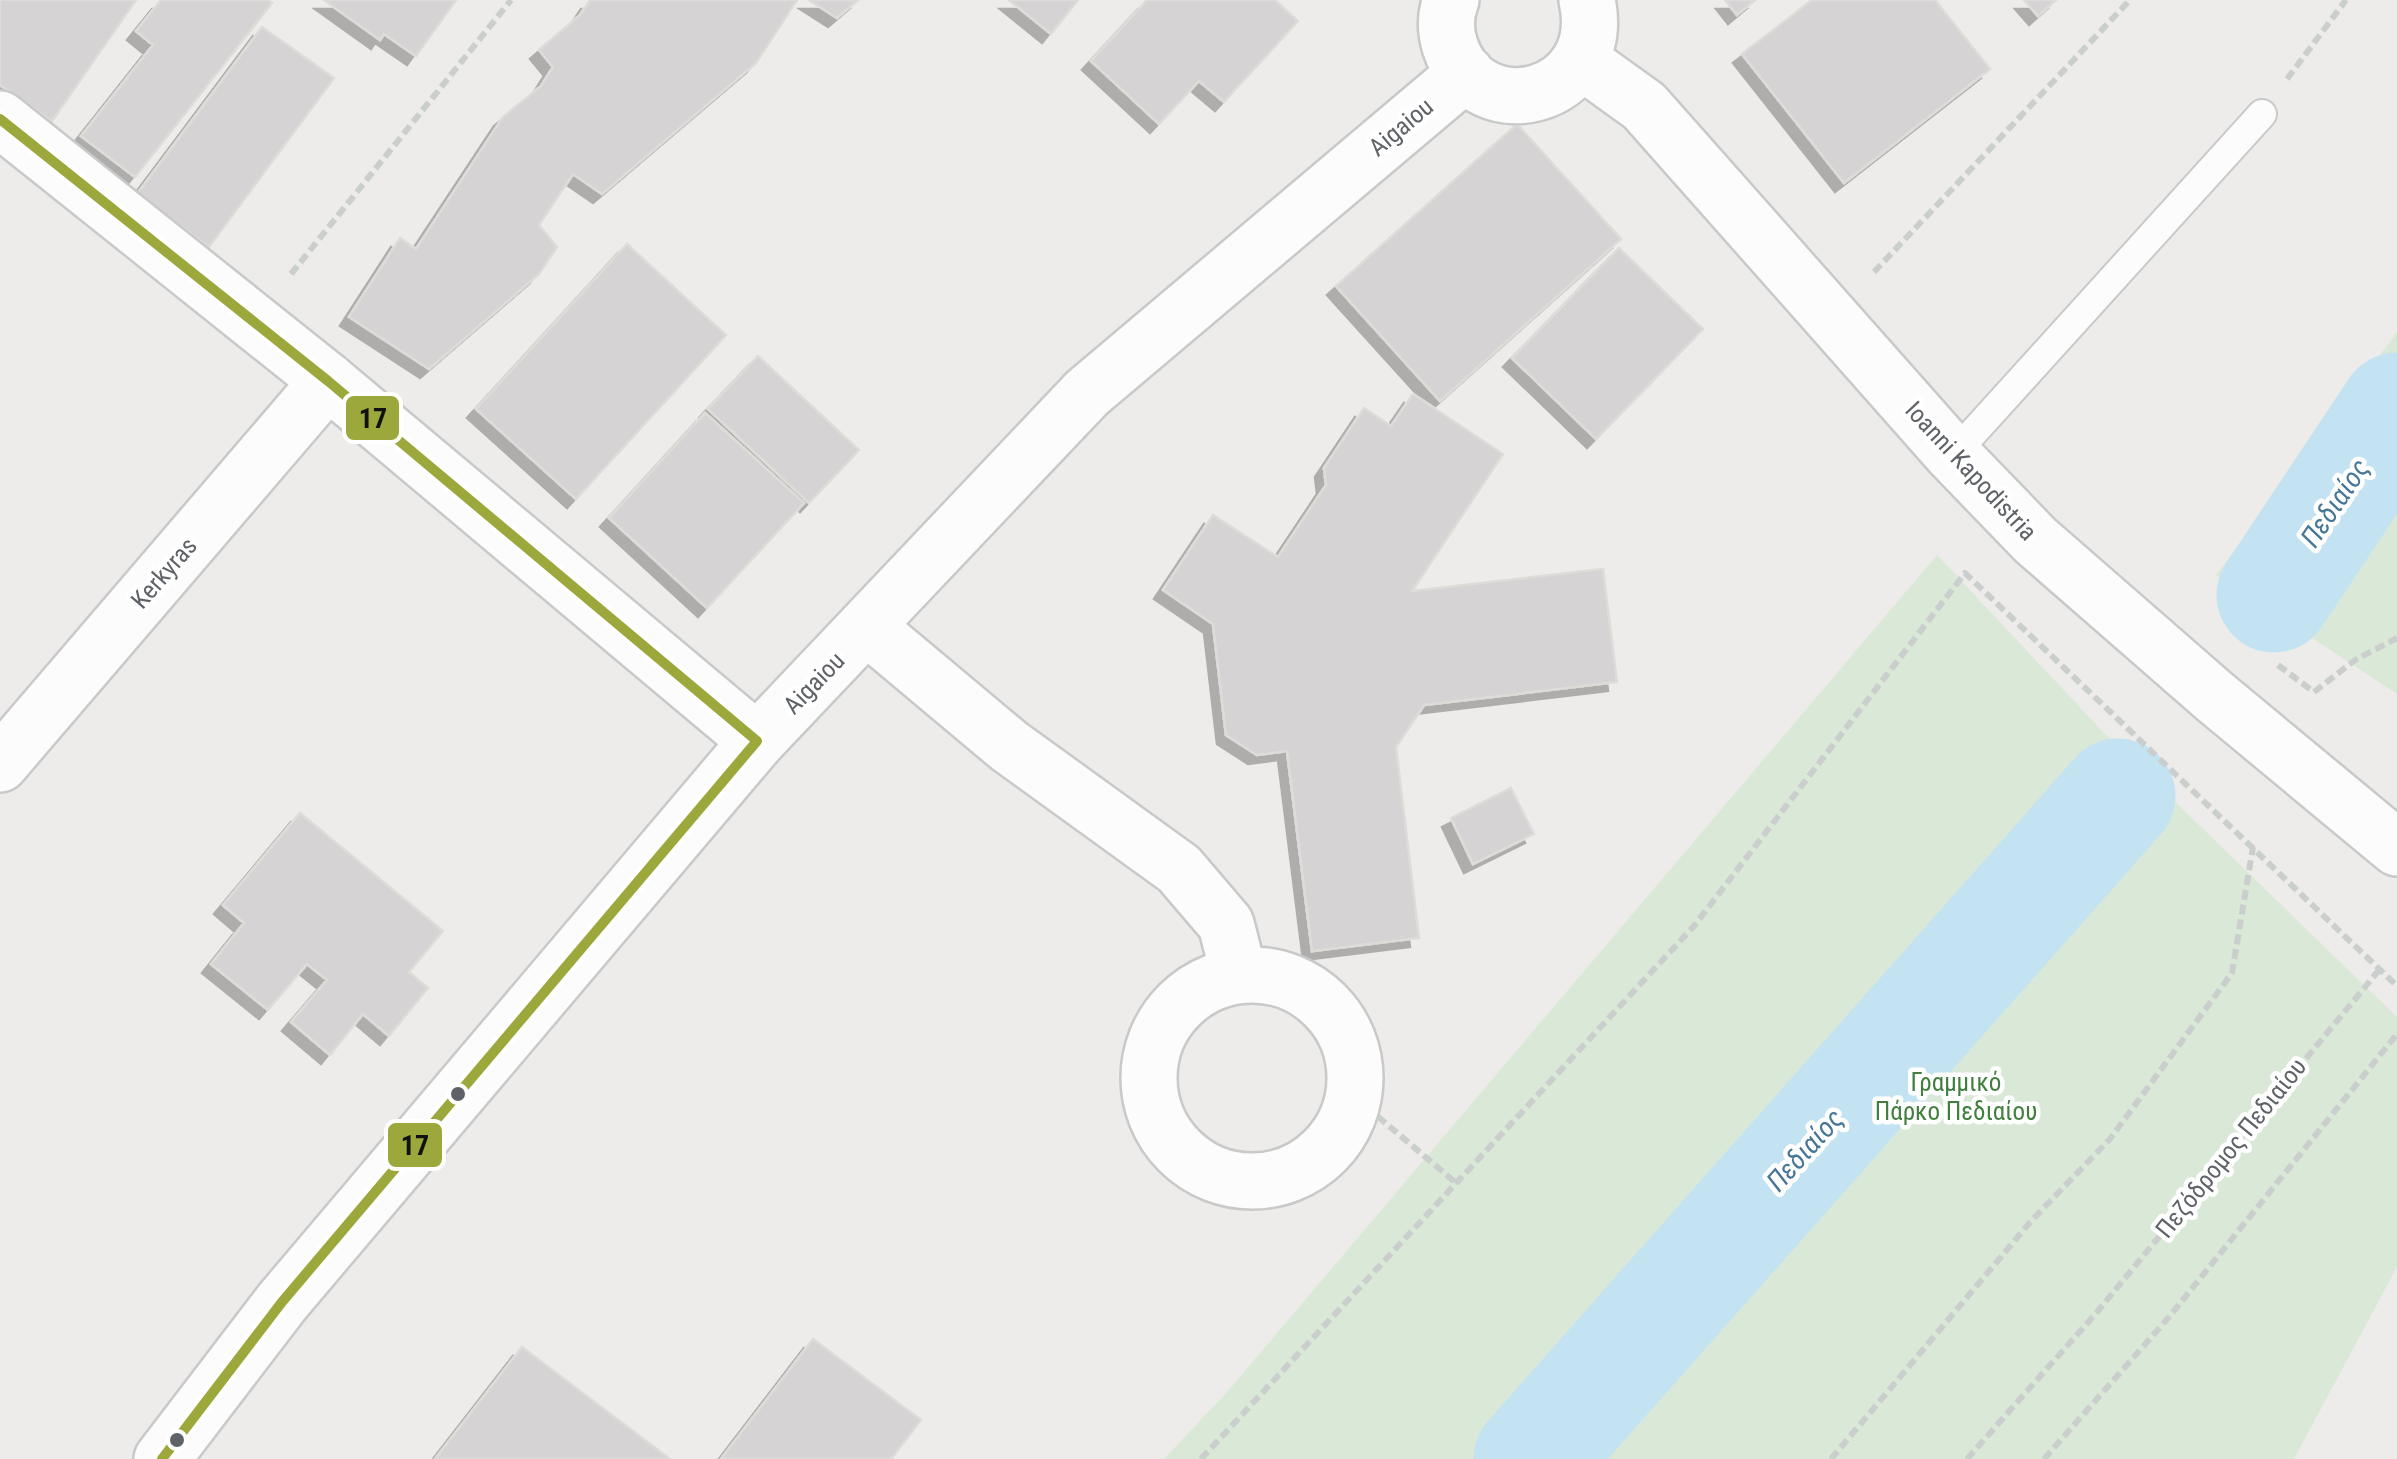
<svg xmlns="http://www.w3.org/2000/svg" width="2397" height="1459" viewBox="0 0 2397 1459" font-family="'Roboto Condensed',sans-serif">
<style>
.green{fill:#dae8d7}
.lines{fill:none;stroke-linecap:round;stroke-linejoin:round}
.river{stroke:#c3e3f3;stroke-width:115}
.building{fill:#d5d3d3;stroke:#dedcd9;stroke-width:2.5;filter:url(#shadow)}
.lane-casing{stroke:#c9c9c9;stroke-width:32}
.street-casing{stroke:#c9c9c9;stroke-width:60}
.secondary-casing{stroke:#c8c9c9;stroke-width:60}
.path{stroke:#cacecc;stroke-width:6;stroke-dasharray:10 5;stroke-linecap:butt}
.lane{stroke:#fcfcfc;stroke-width:28}
.street{stroke:#fcfcfc;stroke-width:55}
.secondary{stroke:#fcfcfc;stroke-width:55}
.bus-1-casing{stroke:#fff;stroke-width:18}
.bus-1{stroke:#9ca83b;stroke-width:10}
.bus-dot{fill:#5f6367;stroke:#fff;stroke-width:4}
.labels{text-anchor:middle;dominant-baseline:central;stroke-width:9;stroke-linejoin:round;paint-order:stroke}
.street-label{font-size:25px;fill:#5f6367;stroke:#fff}
.park-label{font-size:25px;fill:#407f3e;stroke:#fff}
.water-label{font-size:28px;font-style:italic;fill:#477697;stroke:#fff}
.line-badge{stroke:#fff;stroke-width:4}
.pale-badge-label{font-size:28px;text-anchor:middle;font-weight:bold;fill:#111}
</style>
<defs>
<filter id="shadow"><feDropShadow dx="-9" dy="9" stdDeviation="0" flood-color="#0004"/></filter>
</defs>
<rect width="100%" height="100%" fill="#eeecea"/>
<path class="green" d="M2397 332V694L2216 575Z
M1937 555 2105 734 2397 1017V1267L2294 1459H1164L1227 1392Z"/>
<g class="lines">
<path class="river" d="M2274 595 2397 410
M1531 1459 2118 796"/>
</g>
<path class="building" d="M0 0H136L52 121 0 85Z
M161 0H268L272 3 135 177 81 136 153 45 136 31Z
M324 0H456L416 56 384 34 380 40Z
M590 0H797L756 63 602 194 573 174 539 225 557 247 539 274 429 369 349 317 400 238 416 249 503 117 541 86 553 67 539 50 580 15Z
M809 0H858L837 18Z
M1009 0H1078L1051 34Z
M1147 0H1275L1298 21 1224 102 1199 81 1159 124 1091 61Z
M1725 0H1755L1737 15Z
M1812 0H1935L1990 69 1844 183 1742 54Z
M2024 0H2056L2038 16Z
M262 27 334 78 209 247 137 194Z
M1517 124 1621 239 1440 401 1336 286Z
M627 244 726 335 576 499 476 409Z
M1619 248 1703 329 1596 439 1512 358Z
M758 356 859 450 809 503 708 409Z
M1413 394 1503 454 1412 591 1603 569 1617 682 1424 705 1396 747 1419 938 1312 951 1287 751 1257 755 1226 735 1213 624 1163 590 1213 515 1278 557 1326 485 1324 468 1364 408 1391 426Z
M705 413 804 503 707 608 609 518Z
M1511 788 1534 834 1473 864 1451 818Z
M300 813 443 931 409 972 428 988 389 1036 363 1014 330 1055 291 1022 327 980 307 964 268 1010 211 964 244 923 223 905Z
M813 1339 921 1420 891 1459H721Z
M522 1347 670 1459H435Z"/>
<g class="lines">
<g class="lane-casing">
<path id="lane" d="M1953 455 2262 114"/>
</g>
<g class="street-casing">
<path id="street" d="M867 627 1009 746 1179 869 1226 924 1239 975
M0 764 328 381
M1149 1078a103 103 0 1 1 206 0a103 103 0 1 1-206 0Z
M162 1459 282 1302 757 741"/>
</g>
<g class="secondary-casing">
<path id="secondary" d="M1451 0C1445 15 1445 30 1450 46 1477 131 1609 101 1587 0
M1580 60 1644 106 1953 455 2035 540 2215 697 2397 848
M0 119 328 381 757 741 1087 393 1466 73"/>
</g>
<path class="path" d="M2287 79 2346 0
M1874 272 2130 0
M291 274 511 0
M2278 665 2314 692 2355 660 2397 638
M1355 1097 1456 1183
M1201 1459 1694 926 1965 573 2397 986
M1831 1459 2032 1220 2110 1139 2232 973 2253 847
M1967 1459 2097 1312 2379 970
M2044 1459 2169 1317 2397 1034"/>
<use href="#lane" class="lane"/>
<use href="#street" class="street"/>
<use href="#secondary" class="secondary"/>
<g class="bus-1-casing">
<path id="bus-1" d="M0 119 328 381 757 741 282 1302 162 1459"/>
</g>
<use href="#bus-1" class="bus-1"/>
</g>
<g class="bus-dot">
<circle cx="458" cy="1094" r="9"/>
<circle cx="177" cy="1440" r="9"/>
</g>
<g class="labels">
<g class="street-label">
<text transform="translate(1401 127) rotate(-40)">Aigaiou</text>
<text transform="translate(1971 471) rotate(47)">Ioanni Kapodistria</text>
<text transform="translate(164 573) rotate(-49)">Kerkyras</text>
<text transform="translate(814 683) rotate(-46)">Aigaiou</text>
<text transform="translate(2231 1148) rotate(-51)">Πεζόδρομος Πεδιαίου</text>
</g>
<g class="park-label">
<text x="1956" y="1082">Γραμμικό<tspan x="1956" dy="29">Πάρκο Πεδιαίου</tspan></text>
</g>
<g class="water-label">
<text transform="translate(2335 503) rotate(-56)">Πεδιαίος</text>
<text transform="translate(1805 1150) rotate(-48)">Πεδιαίος</text>
</g>
</g>
<g class="line-badge">
<rect x="344" y="394" width="57" height="48" rx="10" fill="#9ca83b"/>
<rect x="386" y="1121" width="58" height="48" rx="10" fill="#9ca83b"/>
</g>
<g class="pale-badge-label">
<text x="373" y="428">17</text>
<text x="415" y="1155">17</text>
</g>
</svg>
